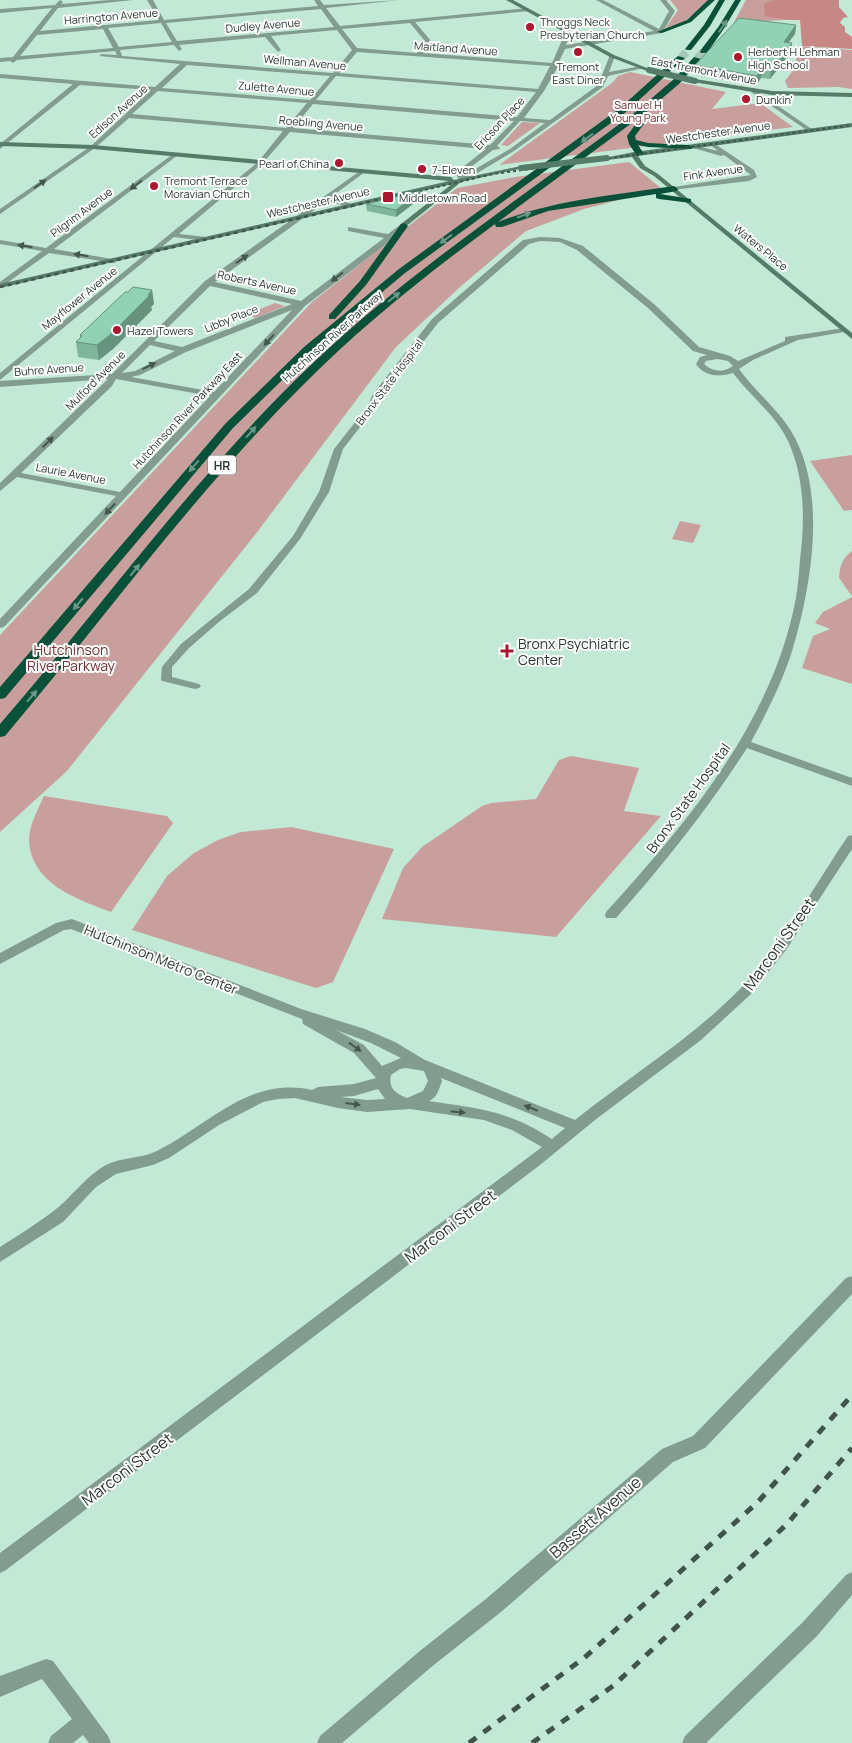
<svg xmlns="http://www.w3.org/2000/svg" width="852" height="1743" viewBox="0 0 852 1743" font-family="Manrope,sans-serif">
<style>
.green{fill:#c99f9d}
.water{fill:#c78785}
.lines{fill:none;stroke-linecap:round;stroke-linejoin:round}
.highway-tunnel{stroke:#a4c6b4;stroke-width:8;stroke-dasharray:8 4;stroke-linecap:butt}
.street{fill:#829c8f;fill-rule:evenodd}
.secondary{fill:#547c69;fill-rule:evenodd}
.highway{fill:#095138;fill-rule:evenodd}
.rail-far2{stroke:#41544b;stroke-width:2;stroke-dasharray:3 3;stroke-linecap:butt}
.rail-far1{stroke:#41544b;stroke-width:2.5;stroke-dasharray:4 4;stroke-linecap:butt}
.rail{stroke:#41544b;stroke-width:5;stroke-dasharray:9 9;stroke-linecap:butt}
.secondary-bridge{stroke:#547c69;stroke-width:6}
.wall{fill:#7eb59b}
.shaded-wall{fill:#66937e}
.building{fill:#92d2b4;stroke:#66937e}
.oneway{fill:#6b9788}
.oneway2{fill:#44574e}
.poi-dot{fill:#ac172d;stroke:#fff;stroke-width:2}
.labels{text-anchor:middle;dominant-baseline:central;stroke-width:4;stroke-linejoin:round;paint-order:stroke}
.far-street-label{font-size:11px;fill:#2a3932;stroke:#fff}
.far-poi-label{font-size:11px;fill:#2a3932;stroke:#fff;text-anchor:start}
.far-park-label{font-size:11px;fill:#7b2d30;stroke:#fff}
.shield{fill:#fff;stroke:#6a7470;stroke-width:1}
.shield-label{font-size:12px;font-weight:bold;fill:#2a3932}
.poi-label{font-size:14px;fill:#2a3932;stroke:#fff;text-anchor:start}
.park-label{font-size:14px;fill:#7b2d30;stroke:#fff}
.street-label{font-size:14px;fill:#2a3932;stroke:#fff}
.near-street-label{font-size:16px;fill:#2a3932;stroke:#fff}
</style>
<rect width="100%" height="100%" fill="#c2e9d5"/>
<path class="green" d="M670 0H710L684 22 665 29 678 10Z
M746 0H775L765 15 787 20 734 22Z
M798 46 852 50V89L839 87 788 88 785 81 795 68Z
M630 72 726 92 712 109 760 103 793 127 499 165 612 83 618 76Z
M522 122 540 123 508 146 501 145Z
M629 162 662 189 584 209 526 231 460 287 396 347 258 531 67 771 0 832V635L312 302 457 188 515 177Z
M275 303 285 306 256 318 245 315Z
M852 455V510L844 511 810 461Z
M680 521 701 525 693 543 672 539Z
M852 551V596L839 578C840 566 842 558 852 551Z
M852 597V684L802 668 813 636 830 629 815 623 823 612Z
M571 756 639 768 624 811 661 816 556 937 382 919 403 868 422 847 482 806 491 803 536 799 559 760Z
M44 796 167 816 173 823 111 912C77 899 31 884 29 840 29 826 38 809 44 796Z
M291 827 394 849 333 982 316 988 132 930 167 876 194 853 218 840 241 832Z"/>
<path class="water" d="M775 0H839V7L848 17 843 18 840 23 845 27V32L852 37V49L802 46 800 20H787L765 16 764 4Z"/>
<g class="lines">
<path class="highway-tunnel" d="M681 58 689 49
M697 59 704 51"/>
<path class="street" d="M110 0H133L58 8 40 31 159 20 147 0H153L164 20 318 6 314 0H320L324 5 400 0 326 8 340 26 528 8 530 11 415 22 431 41 423 53 552 63 566 31 571 32 566 45 654 31 596 0H603L659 29 669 11 660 0H666L675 11 662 33 565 49 558 64 559 65 544 91 524 118 550 120 598 85 610 55 615 56 609 72 641 66 644 68 608 76 603 87 514 151 464 181H460L455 173 486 149 290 132 262 164 179 234 206 237V241L174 237 0 380V373L258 162 283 131 129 118 95 148 0 214V209L91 146 151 90 80 85 0 149V144L73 84 0 78V74L155 87 180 64 99 56 102 54 117 55 115 51 17 60 13 63 10 61 0 62V58L13 57 52 8 0 13V9L55 5 60 0 63 2 61 4ZM321 9 334 27 177 41 166 23ZM161 23 172 42 119 47 108 28ZM410 23 425 41 417 53 357 48 342 29ZM103 29 113 48 20 56 37 35ZM337 30 352 50 333 73 122 56 120 50 174 45 179 51 182 49 179 45 265 37 278 52 281 50 271 36ZM357 52 550 66 538 89 339 73ZM187 65 330 76 310 100 162 88ZM336 76 536 92 517 117 316 100ZM158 91 307 103 286 128 132 114ZM313 104 514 121 490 145 293 128ZM520 121 545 123 510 149 463 176 462 174 493 150 499 149 500 148 497 146Z
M751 90H755L813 130 808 131 751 92Z
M712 142 754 170 757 177 749 181 672 190 670 189 674 187 751 175 724 155 721 156 690 147 693 145 718 151 709 144Z
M173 154 178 155 54 249 112 259 116 261 115 263 49 253 0 288V282L42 251 0 244V240L46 248Z
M360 171 365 172 331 197 352 204V208L327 201 215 282 301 301 384 238 348 231V227L388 234 401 224H407V228L305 306 4 627 0 628V619L116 496 17 477 0 491V483L108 379 0 387V381L112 374 205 281ZM210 286 292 304 182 347 154 341ZM292 310 214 392 131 377 140 375 186 352ZM150 345 175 351 135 371 122 373ZM116 379 210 396 120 492 21 473 112 386Z
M540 237 560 238 583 246 654 304 699 347 730 356 738 361 785 341V337L844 328 848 330 844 332 798 340 753 360 739 369C757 394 783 413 796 440 826 500 811 587 793 648 783 681 767 712 751 742L852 778V786L747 748C708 809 664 864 616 918H606L605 915 606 912C688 822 773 721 796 598 798 585 799 572 800 560 805 521 805 478 788 441 776 415 750 396 733 373 719 377 705 377 696 364L700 357 707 355 693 351 648 308 577 250 560 242 540 241 529 244 438 323 380 397 374 409 343 449 329 492 300 539 257 593 220 621 189 648 172 667V677L199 684 201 686 199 688 195 689 162 681 161 679 162 667 181 644 249 589 293 536 319 492 334 449 367 407 373 394 432 319 523 240ZM717 359 728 361 733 366C723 373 713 372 704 364L706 361Z
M852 835V849L786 950 750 995 701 1040 595 1120 540 1165 6 1570 0 1573V1553L542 1147 512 1130 484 1120 410 1109 367 1112 338 1108 295 1098 278 1099 263 1102 219 1125 169 1158 153 1165 116 1174 96 1187 63 1222 0 1262V1247C17 1236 35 1225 51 1213 71 1199 83 1178 106 1165 121 1157 141 1159 157 1151 209 1125 249 1076 312 1090L318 1087 354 1084 376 1078 354 1053 303 1024 302 1019 71 929 64 930 0 964V953L56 923 72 919 301 1009 365 1029 395 1042 425 1060 575 1120C630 1076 691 1039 740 989 782 946 814 886 848 836ZM336 1030 371 1043 401 1058 382 1066 364 1045ZM406 1068 424 1071 428 1081 423 1091 407 1098C395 1093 388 1088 391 1075L400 1069ZM441 1078 565 1128 552 1139C506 1110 481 1109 429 1101 437 1098 439 1089 442 1081ZM378 1089 385 1099 367 1100 340 1097 354 1096Z
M852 1276V1294L705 1448 673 1462 501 1612 435 1664 342 1743H317L320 1736 421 1650 487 1598 662 1449 693 1436 846 1278Z
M852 1572V1595L816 1637 706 1743H682L685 1736 802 1623 846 1575Z
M46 1659 53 1661 108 1736 111 1743H89L83 1735 73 1743H48L51 1736 72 1719 42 1679 0 1697V1676Z"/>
<path class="secondary" d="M506 0H513L614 55 652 70 647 71 610 57Z
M695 79 772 91 852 93V97L772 95 693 82Z
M852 123V127L638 156 645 166 658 174 852 333V339L654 176 640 168 632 157 607 160 604 158 634 152Z
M0 142 93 145 451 177 454 180 521 166 524 168 461 182 404 228 400 226 401 224 452 184 0 288V284L449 181 93 149 0 146Z"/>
<path class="highway" d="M708 0H715L691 22 662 33 657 32 687 20Z
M719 0H725L710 26 691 50H687L685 49 704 25Z
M735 0H741L725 27 707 53H701L700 51 719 26Z
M678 56 685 58 626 112 405 273 312 351 233 428 5 698 0 699V687L225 424 304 347 399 269 620 108Z
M694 57 701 59 680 83 644 114 498 222C554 200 615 195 674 186L678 189 677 191 660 194 691 199V203L659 199 656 198V194L548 211 502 227H496L495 224C427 274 360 327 301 387 193 495 103 620 5 736L0 737V724C104 604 198 472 313 363 413 268 529 193 638 110L674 79Z
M643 114 650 116 635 136 636 140 648 143 688 145 692 147 691 149 648 147 638 145 644 154 637 156 629 144 627 136Z
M404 223 408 226 366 285 335 319H329V315L360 281 401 224Z"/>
<path class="rail-far2" d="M390 198 493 174 852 125"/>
<path class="rail-far1" d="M0 287 395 196"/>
<path class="rail" d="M469 1743 584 1658 758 1502 852 1395
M532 1743 613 1686 787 1524 852 1448"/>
<path class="secondary-bridge" d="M649 70 695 81
M521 168 607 158"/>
</g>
<path class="wall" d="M796 25 795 34 788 43 791 52 770 79 761 78 756 85 694 75 695 65Z
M421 198 396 217 367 211 366 204Z
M152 290 154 304 151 307 152 310 113 349 99 360 78 357 76 342 80 338V335L128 292Z"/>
<path class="shaded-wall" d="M796 25 795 34 782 51 784 42Z
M792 43 791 52 770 79 771 70Z
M762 69 761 78 756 85 757 76Z
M421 191V198L396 217V210Z
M152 290 154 304 151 307 152 310 113 349 99 360 97 345Z"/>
<path class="building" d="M739 18 796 25 784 42 792 43 771 70 762 69 757 76 695 65Z
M421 191 396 210 366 204Z
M133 287 152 290 148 295H150L111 334 97 345 76 342 82 336 80 335 125 292H128Z"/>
<defs><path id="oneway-solid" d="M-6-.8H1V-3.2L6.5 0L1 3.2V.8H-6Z" transform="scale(1.25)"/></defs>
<g class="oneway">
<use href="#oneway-solid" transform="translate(723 26) rotate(-56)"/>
<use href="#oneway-solid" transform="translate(587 138) rotate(144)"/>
<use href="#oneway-solid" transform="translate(524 215) rotate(-20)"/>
<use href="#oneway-solid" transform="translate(446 239) rotate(144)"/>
<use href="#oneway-solid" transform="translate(394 297) rotate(-39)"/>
<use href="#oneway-solid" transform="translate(251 432) rotate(-48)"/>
<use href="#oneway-solid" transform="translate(194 466) rotate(131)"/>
<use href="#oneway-solid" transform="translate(135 570) rotate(-51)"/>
<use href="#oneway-solid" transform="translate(78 604) rotate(130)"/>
<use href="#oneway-solid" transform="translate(32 696) rotate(-49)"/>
</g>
<g class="oneway2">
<use href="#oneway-solid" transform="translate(40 184) rotate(-35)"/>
<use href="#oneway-solid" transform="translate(136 185) rotate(143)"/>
<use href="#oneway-solid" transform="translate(25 246) rotate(-171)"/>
<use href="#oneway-solid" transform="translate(81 255) rotate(-171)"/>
<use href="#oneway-solid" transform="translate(242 259) rotate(-35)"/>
<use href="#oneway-solid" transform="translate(337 277) rotate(143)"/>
<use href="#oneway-solid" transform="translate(269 340) rotate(132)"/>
<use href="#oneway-solid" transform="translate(149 366) rotate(-26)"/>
<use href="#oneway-solid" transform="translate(48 442) rotate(-44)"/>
<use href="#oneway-solid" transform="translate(110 509) rotate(133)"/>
<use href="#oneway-solid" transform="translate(355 1047) rotate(36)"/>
<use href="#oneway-solid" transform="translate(353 1104) rotate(7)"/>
<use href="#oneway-solid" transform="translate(531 1108) rotate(-158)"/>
<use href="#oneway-solid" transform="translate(458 1112) rotate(6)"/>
</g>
<g class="poi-dot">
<circle cx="530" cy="27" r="5"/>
<circle cx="578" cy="52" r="5"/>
<circle cx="738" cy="57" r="5"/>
<circle cx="746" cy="99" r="5"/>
<circle cx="339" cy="163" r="5"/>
<circle cx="422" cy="169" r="5"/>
<circle cx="154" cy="186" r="5"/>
<rect x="382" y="191" width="12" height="12" rx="2.5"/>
<circle cx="117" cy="330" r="5"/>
<path d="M504.5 643.5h5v5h5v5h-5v5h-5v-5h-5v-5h5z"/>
</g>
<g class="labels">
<g class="far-street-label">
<text transform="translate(111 16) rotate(-5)">Harrington Avenue</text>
<text transform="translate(263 25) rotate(-5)">Dudley Avenue</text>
<text transform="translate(456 48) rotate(4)">Maitland Avenue</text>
<text transform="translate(305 62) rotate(5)">Wellman Avenue</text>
<text transform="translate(704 70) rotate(11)">East Tremont Avenue</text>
<text transform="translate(276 88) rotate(5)">Zulette Avenue</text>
<text transform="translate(118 111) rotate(-42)">Edison Avenue</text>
<text transform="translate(321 123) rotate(5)">Roebling Avenue</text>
<text transform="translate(499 123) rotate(-47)">Ericson Place</text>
<text transform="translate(718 132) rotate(-8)">Westchester Avenue</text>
<text transform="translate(713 172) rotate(-8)">Fink Avenue</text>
<text transform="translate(318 202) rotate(-13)">Westchester Avenue</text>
<text transform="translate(81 212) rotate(-37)">Pilgrim Avenue</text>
<text transform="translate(761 247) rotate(39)">Waters Place</text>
<text transform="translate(257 282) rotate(12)">Roberts Avenue</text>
<text transform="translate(79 298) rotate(-39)">Mayflower Avenue</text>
<text transform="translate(231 318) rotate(-22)">Libby Place</text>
<text transform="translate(332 336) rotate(-42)">Hutchinson River Parkway</text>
<text transform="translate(49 369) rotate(-4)">Buhre Avenue</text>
<text transform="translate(95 380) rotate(-45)">Mulford Avenue</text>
<text transform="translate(389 382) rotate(-53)">Bronx State Hospital</text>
<text transform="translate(187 410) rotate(-47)">Hutchinson River Parkway East</text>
<text transform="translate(71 473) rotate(11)">Laurie Avenue</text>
</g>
<g class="far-poi-label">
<text x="540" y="21">Throggs Neck<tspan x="540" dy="13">Presbyterian Church</tspan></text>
<text x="748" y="51">Herbert H Lehman<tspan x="748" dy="13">High School</tspan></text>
<text x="578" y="66" text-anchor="middle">Tremont<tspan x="578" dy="13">East Diner</tspan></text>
<text x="756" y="99">Dunkin'</text>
<text x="329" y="163" text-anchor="end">Pearl of China</text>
<text x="432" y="169">7-Eleven</text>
<text x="164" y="180">Tremont Terrace<tspan x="164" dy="13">Moravian Church</tspan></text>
<text x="399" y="197">Middletown Road</text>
<text x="127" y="330">Hazel Towers</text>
</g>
<g class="far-park-label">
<text x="638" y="104">Samuel H<tspan x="638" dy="13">Young Park</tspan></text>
</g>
<rect class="shield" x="208" y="455.5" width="28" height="19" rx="4"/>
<g class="shield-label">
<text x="222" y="465">HR</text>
</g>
<g class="poi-label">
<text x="518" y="643">Bronx Psychiatric<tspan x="518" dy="16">Center</tspan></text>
</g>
<g class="park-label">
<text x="71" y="649">Hutchinson<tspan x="71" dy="16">River Parkway</tspan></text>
</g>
<g class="street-label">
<text transform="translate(688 798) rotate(-54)">Bronx State Hospital</text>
<text transform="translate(161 959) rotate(22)">Hutchinson Metro Center</text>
</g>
<g class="near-street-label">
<text transform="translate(779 944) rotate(-54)">Marconi Street</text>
<text transform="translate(450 1226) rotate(-37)">Marconi Street</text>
<text transform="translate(127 1469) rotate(-37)">Marconi Street</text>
<text transform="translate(595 1517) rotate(-41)">Bassett Avenue</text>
</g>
</g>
</svg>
